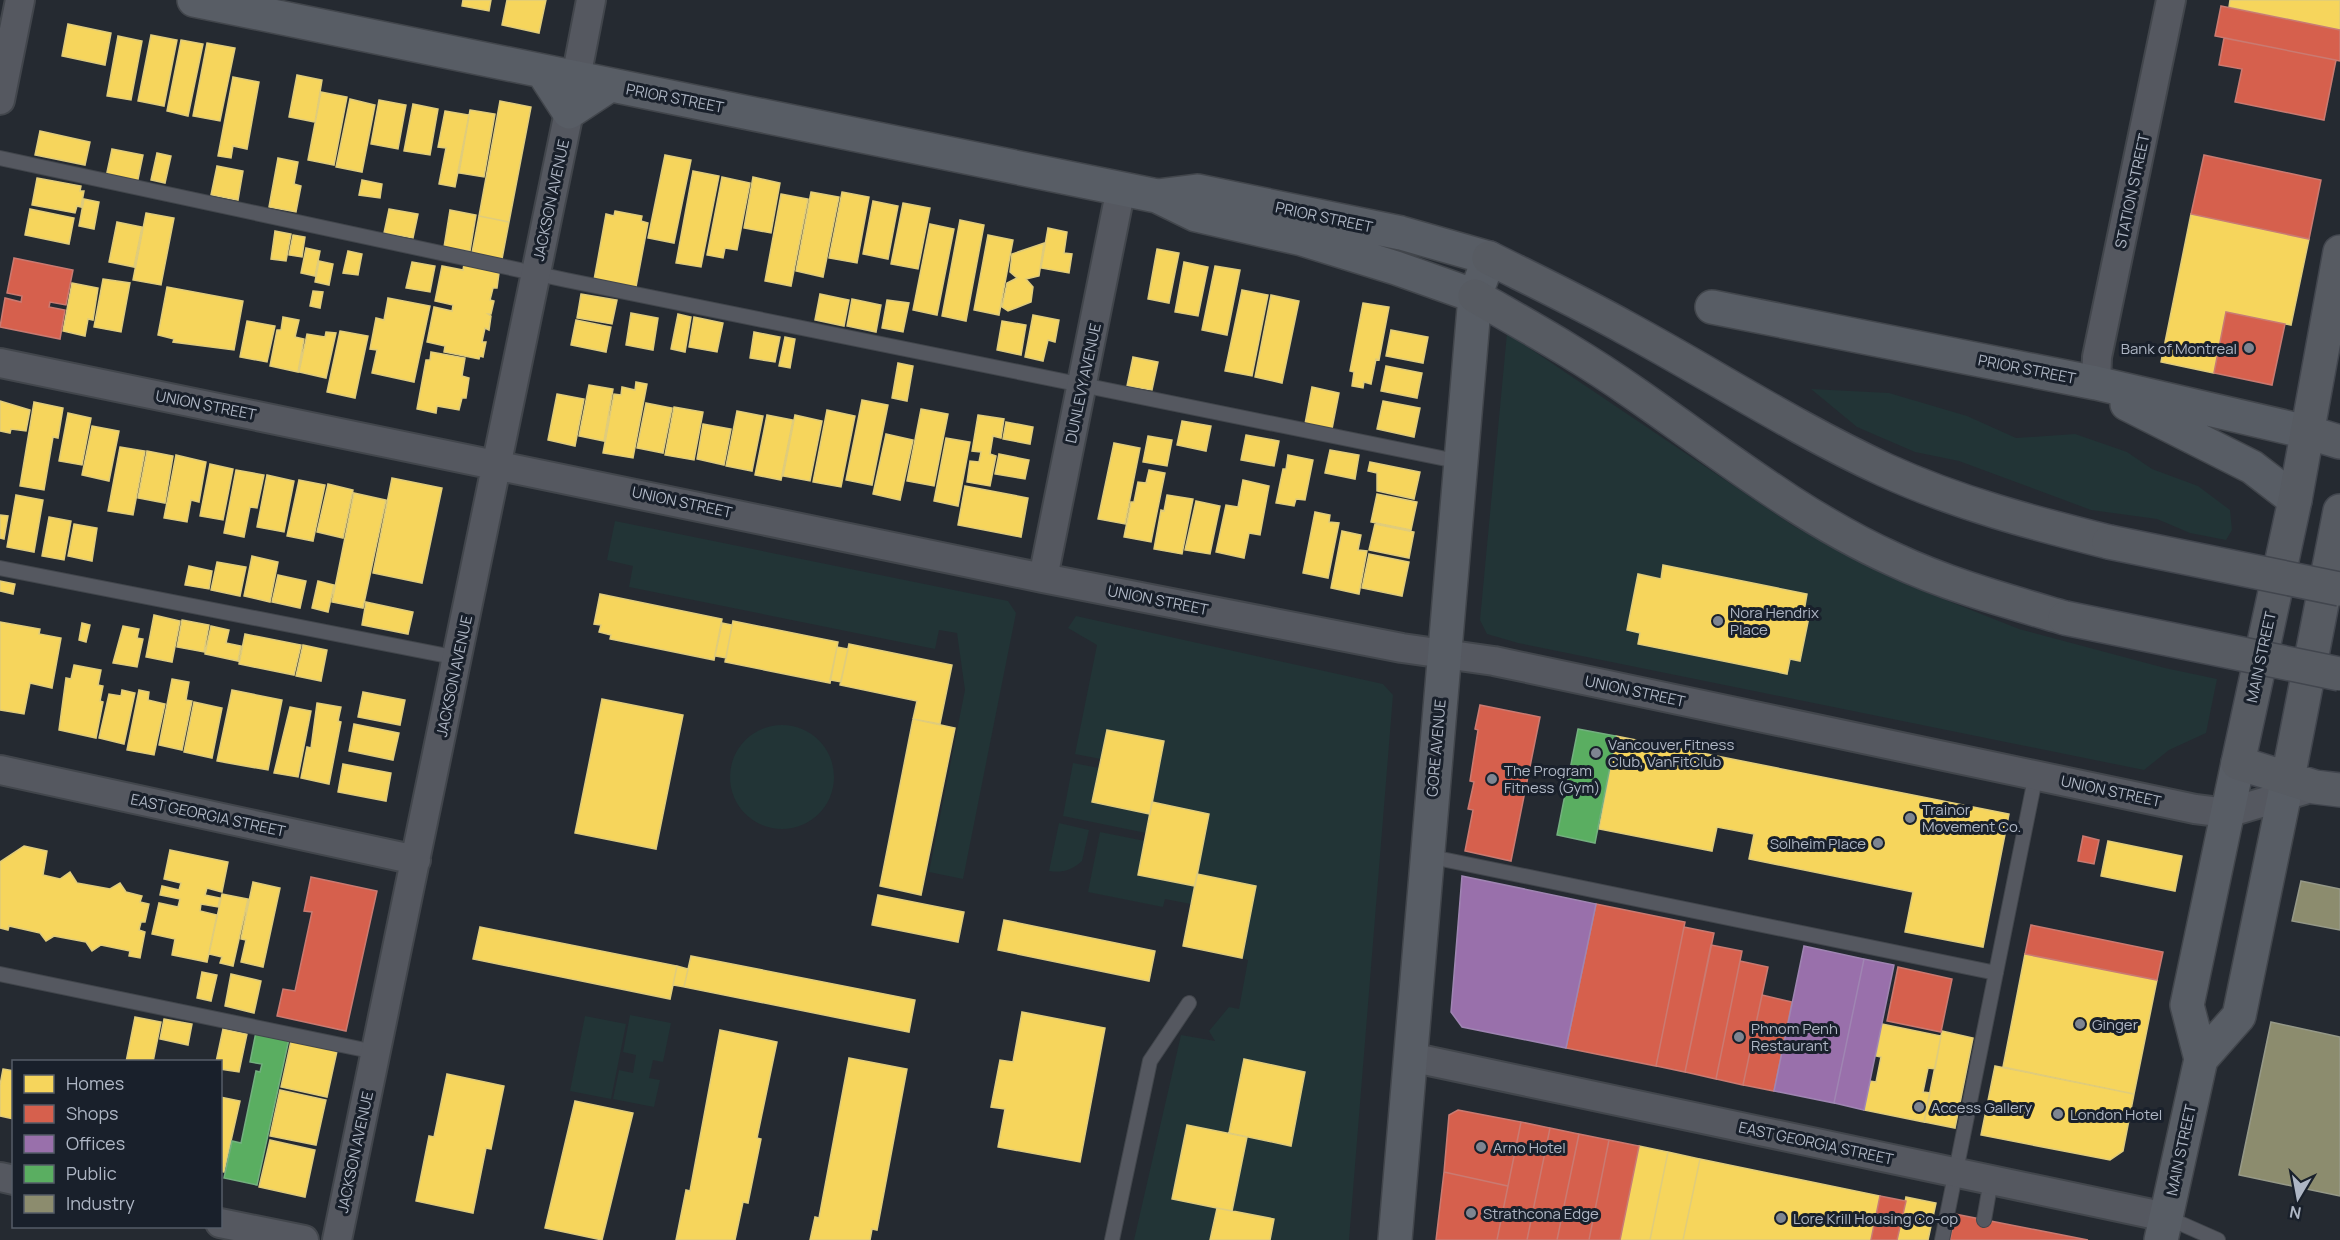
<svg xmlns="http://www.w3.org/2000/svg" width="2340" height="1240" viewBox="0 0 2340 1240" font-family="Manrope,sans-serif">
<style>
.green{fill:#223436}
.homes{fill:#f6d55c;stroke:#e0cc7b;stroke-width:1.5}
.shops{fill:#d6604d;stroke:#ca7a71;stroke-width:1.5}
.offices{fill:#9970ab;stroke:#9f85b2;stroke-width:1.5}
.public{fill:#5aae61;stroke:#73b07f;stroke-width:1.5}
.industry{fill:#8c8c6e;stroke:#969988;stroke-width:1.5}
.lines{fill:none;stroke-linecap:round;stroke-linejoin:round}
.lane-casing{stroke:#42464c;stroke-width:16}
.street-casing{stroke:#42464c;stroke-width:32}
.secondary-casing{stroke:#42464c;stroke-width:36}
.primary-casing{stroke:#42464e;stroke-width:36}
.lane{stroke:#555860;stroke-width:14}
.street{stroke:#555860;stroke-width:28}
.secondary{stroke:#585d65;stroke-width:33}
.primary{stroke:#575b62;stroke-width:33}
.primary-bridge-casing{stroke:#42464e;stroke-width:36;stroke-linecap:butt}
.primary-bridge{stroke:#575b62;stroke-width:33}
.poi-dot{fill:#7e8591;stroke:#19202b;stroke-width:2}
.labels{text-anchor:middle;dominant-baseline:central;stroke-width:6;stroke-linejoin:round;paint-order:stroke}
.street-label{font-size:15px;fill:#aeb6c4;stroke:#19202b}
.poi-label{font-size:15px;fill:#aeb6c4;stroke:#19202b;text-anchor:start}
</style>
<rect width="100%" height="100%" fill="#252a31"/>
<path class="green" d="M1507 333 1795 527 1908 585 2019 629 2165 668 2217 679 2206 733 2169 750 2144 770 1518 643 1487 634 1480 620Z
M1811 389 1889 393 1967 416 2016 438 2075 434 2127 452 2152 469 2198 486 2230 510 2232 530 2226 540 2190 533 2157 519 2091 510 1959 461 1915 452 1857 427Z
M615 521 1008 601 1016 613 963 879 929 872 965 690 957 633 939 630 935 649 629 587 633 566 607 560Z
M1076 616 1383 684 1393 695 1349 1240H1134L1181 1035 1215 1041 1209 1031 1229 1007 1239 1009 1248 960 1242 958 1256 887 1197 874 1209 814 1152 802 1164 741 1107 730 1101 759 1075 754 1097 645 1068 628Z
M730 777a52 52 0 1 1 104 0a52 52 0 1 1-104 0Z
M1073 763 1099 768 1150 814 1146 833 1063 816Z
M1059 823 1089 830 1082 861C1072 870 1063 873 1049 871Z
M1100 832 1145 841 1138 875 1195 886 1191 904 1165 899 1163 907 1088 892Z
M630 1015 671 1023 663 1062 653 1060 649 1078 660 1080 654 1107 613 1099 619 1070 633 1073 636 1055 623 1052Z
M585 1016 626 1024 611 1099 570 1091Z"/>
<path class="homes" d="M463 0H491L489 11 462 6Z
M507 0H546L539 33 502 25Z
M2230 0H2340V30L2229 7Z
M68 24 111 33 105 65 62 56Z
M151 35 177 40 164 106 138 101Z
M118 36 142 41 131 100 107 96Z
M181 40 203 44 188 116 167 111Z
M207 43 235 48 220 121 193 116Z
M297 75 322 80 315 122 289 117Z
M233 77 259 82 247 149 233 146 231 158 218 156Z
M321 92 347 97 334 165 308 160Z
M350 99 375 105 362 172 336 167Z
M379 100 406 105 398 149 371 144Z
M500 101 531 107 509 222 479 216Z
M413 104 438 109 430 155 404 151Z
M470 110 495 114 484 177 459 173Z
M445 111 469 115 455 187 439 184 446 148 438 147Z
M40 131 90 142 85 165 35 155Z
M112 149 143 155 137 184 106 177Z
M157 153 171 156 165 183 151 180Z
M665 155 691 160 674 243 648 238Z
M278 158 298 162 294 184 301 186 296 212 269 207Z
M217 166 243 171 238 200 211 195Z
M693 171 719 176 701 267 676 263Z
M722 177 750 183 737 250 725 248 723 258 707 255Z
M753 177 780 183 771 233 744 228Z
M37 178 81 186 80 191H84L81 207 77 206 75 213 32 205Z
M362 180 382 184 380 198 359 195Z
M811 192 839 197 823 277 796 271Z
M842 192 869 197 857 263 829 258Z
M781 194 808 199 791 286 765 281Z
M84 199 99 202 94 229 79 226Z
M873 201 898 206 888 259 863 254Z
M903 203 930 208 918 269 891 264Z
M30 209 74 218 69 244 25 235Z
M389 209 418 214 413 238 384 233Z
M450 210 476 215 470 251 444 247Z
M615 211 642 216 641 221 648 223 636 287 594 280 606 214 614 216Z
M146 213 174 218 161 285 133 280Z
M2191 214 2309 239 2291 325 2226 312 2214 373 2161 362Z
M479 216 509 222 502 259 472 253Z
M960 220 984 225 966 321 942 316Z
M117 222 142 227 134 267 109 262Z
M930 224 954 229 937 315 913 310Z
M1048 228 1067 232 1064 253 1072 254 1069 273 1041 268Z
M275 231 291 234 286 261 271 259Z
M293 235 305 237 302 257 289 255Z
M988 235 1013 240 999 315 974 310Z
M1044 243 1039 276 1026 279 1033 287 1031 302 1008 311 1002 307 1007 283 1017 278 1010 272 1012 254Z
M306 248 320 251 315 276 301 273Z
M1157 249 1179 253 1169 303 1148 299Z
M348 251 362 254 358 275 343 273Z
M319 261 333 264 329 285 315 282Z
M412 262 435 266 430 292 406 288Z
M1184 262 1208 267 1198 316 1175 312Z
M464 264 499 273 497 288H493L490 300 494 301 491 314H488L491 316 489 330 485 328 482 342H486L483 357 480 356 479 359 444 352 445 346 427 342 434 307 452 311 453 305 435 301 442 266 463 270Z
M1215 266 1240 270 1227 335 1202 330Z
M103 279 130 283 121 332 94 327Z
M72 283 98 288 93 320 88 319 85 336 63 331Z
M167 287 243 301 234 350 173 342 174 339 158 335Z
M1242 290 1268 295 1252 376 1225 371Z
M313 291 323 292 320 308 310 306Z
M581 294 617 300 612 324 577 318Z
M820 294 849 300 844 326 815 320Z
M1271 295 1299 301 1282 383 1255 377Z
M388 298 430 306 414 382 372 373 377 350 370 349 376 318 384 320Z
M852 299 881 305 876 332 847 326Z
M887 300 909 303 903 332 882 328Z
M1363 303 1389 307 1379 360 1376 359 1371 384 1364 382 1363 388 1352 386 1354 372 1350 371Z
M631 313 658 318 653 350 626 345Z
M678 314 691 317 685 352 671 349Z
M1033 315 1059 320 1055 342 1048 340 1043 361 1025 357Z
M283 317 299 320 295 337 304 339 298 372 270 366 277 330H281Z
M694 317 723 323 717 352 689 347Z
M576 320 611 327 606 352 571 345Z
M247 321 275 326 267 362 240 357Z
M1002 321 1026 325 1021 355 997 350Z
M1391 330 1428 337 1423 363 1386 356Z
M340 331 368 336 355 398 327 392Z
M326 332 336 333 326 378 299 372 307 334 325 337Z
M754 332 780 337 775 362 750 358Z
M785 337 795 339 790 368 779 366Z
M431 352 465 358 462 376 469 378 466 398H462L459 410 437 406 436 413 417 409 426 360H430Z
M1133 357 1158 362 1152 390 1127 386Z
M898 363 913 366 907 401 892 398Z
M1386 366 1422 373 1417 398 1381 391Z
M636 382 647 384 633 458 603 453 614 394 621 395 622 387 635 390Z
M589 385 613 389 604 441 579 436Z
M1312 387 1339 393 1332 429 1305 424Z
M557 394 584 399 575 446 548 440Z
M862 400 888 405 872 485 846 480Z
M0 401 30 410 26 431 11 429 10 433 0 431Z
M1383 401 1420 408 1414 437 1377 429Z
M34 402 63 408 58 438 53 437 44 490 20 486Z
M646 403 672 408 663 453 637 448Z
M674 407 703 412 694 460 665 455Z
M921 409 948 414 934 486 907 481Z
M827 410 855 416 841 487 813 482Z
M737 411 763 416 752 471 726 466Z
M68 413 91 418 82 465 59 461Z
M767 415 793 420 781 480 755 475Z
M795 415 822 421 810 481 783 476Z
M978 415 1004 419 1001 438 993 436 990 454 996 456 990 486 967 482 970 461 979 462 981 452 972 451Z
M1182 421 1211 426 1206 451 1177 445Z
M1006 422 1033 427 1030 444 1003 439Z
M703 424 731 429 724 465 697 459Z
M92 426 119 431 109 481 82 475Z
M886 434 913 440 900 500 873 494Z
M1246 435 1279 441 1274 466 1241 460Z
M1148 436 1172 440 1167 466 1143 462Z
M946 438 970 442 958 506 934 501Z
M1114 443 1140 448 1125 524 1098 519Z
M120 447 145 451 133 515 108 511Z
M1330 450 1359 455 1355 479 1325 473Z
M147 451 173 456 165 503 138 498Z
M999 454 1029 460 1025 479 995 474Z
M176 455 206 462 199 502 191 500 187 522 164 518Z
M1288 455 1313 460 1305 500 1296 499 1294 506 1276 503 1283 469H1286Z
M1370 462 1420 472 1414 499 1377 491V473L1368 471Z
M210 464 233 469 223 520 200 516Z
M236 470 264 475 257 508 250 507 244 537 224 533Z
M1149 470 1165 473 1151 542 1124 537 1131 502H1134L1138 482 1146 483Z
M267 475 294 481 284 532 257 527Z
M392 478 442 488 422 583 373 573Z
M299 480 325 485 313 541 287 536Z
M1243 480 1269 486 1260 535 1249 533 1244 558 1216 552 1226 505 1238 507Z
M328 484 353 490 343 538 317 532Z
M965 486 1028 498 1021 537 958 525Z
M354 493 386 500 363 608 332 602Z
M1377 494 1417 502 1411 530 1371 522Z
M16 495 43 500 34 552 7 547Z
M1167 495 1193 499 1182 554 1154 549 1161 510 1164 511Z
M1196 501 1220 506 1210 554 1185 550Z
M1315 512 1330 515 1329 522 1339 523 1328 578 1303 573Z
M0 515 8 516 4 539 0 538Z
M49 517 71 521 64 560 42 556Z
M74 524 97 528 92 561 68 556Z
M1375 524 1414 532 1409 558 1369 550Z
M1342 531 1361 535 1358 550 1367 551 1359 594 1331 588Z
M1369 554 1409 562 1402 596 1362 588Z
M252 556 278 562 270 602 244 596Z
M217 562 246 567 240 596 211 590Z
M1663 565 1807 594 1804 611 1810 612 1800 661 1790 659 1787 674 1638 644 1640 633 1627 630 1638 574 1661 579Z
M189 566 212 571 209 589 185 585Z
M278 575 306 581 300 608 272 602Z
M0 581 15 584 13 594 0 591Z
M318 581 334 585 328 612 312 608Z
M600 594 722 619 714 660 610 639 611 635 599 632 601 625 594 624Z
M366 602 413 612 408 634 362 625Z
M154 615 180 621 172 662 146 657Z
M182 620 209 625 204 652 177 647Z
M733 621 838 642 830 683 725 662Z
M0 622 40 629 39 634 61 638 52 688 30 683 24 714 0 710Z
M82 623 90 625 86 642 79 640Z
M722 623 732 625 726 658 715 656Z
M123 626 139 629 137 638 143 639 137 667 113 663Z
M211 626 229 630 226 643 241 646 238 661 205 654Z
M245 634 301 645 294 675 239 664Z
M849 644 952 665 940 724 913 719 917 701 840 685Z
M303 645 327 650 321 681 296 676Z
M837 647 848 649 841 682 830 680Z
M74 665 101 670 98 685 103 686 100 701 103 702 96 738 59 730 66 678 71 679Z
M172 679 189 682 186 700 192 701 182 750 159 745Z
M122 690 135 693 124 744 99 738 109 694 121 696Z
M139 690 149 692 148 700 165 704 154 755 127 750Z
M232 690 282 700 268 770 217 761Z
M363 692 405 700 400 725 358 717Z
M602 699 683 715 656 849 575 833Z
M194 702 222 708 212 758 184 752Z
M317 703 341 707 338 721 341 722 329 784 301 778 307 747 311 748Z
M290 707 311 711 298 777 274 773Z
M913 719 955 728 921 895 880 886Z
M354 724 399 733 393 760 349 751Z
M1107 730 1164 741 1150 814 1092 802Z
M1616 736 2009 814 1983 947 1905 932 1913 892 1749 859 1754 834 1717 827 1712 851 1599 829Z
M343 764 391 773 386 801 338 792Z
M1152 802 1209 814 1195 886 1138 875Z
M2108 841 2182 856 2175 891 2101 876Z
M24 846 47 851 43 875 60 879 70 872 77 883 110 889 120 883 126 892 142 896 140 902 149 904 145 922H141L139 930 145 932 140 958 129 956 130 951 101 945 92 951 86 942 54 936 46 941 40 933 9 926 8 930 0 928V862Z
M170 850 228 862 222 892 207 888 205 895 220 898 218 907 201 904 200 911 217 915 207 962 172 955 175 939 152 934 159 903 178 907 180 899 160 895 162 886 179 890 181 883 164 879Z
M1197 874 1256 886 1242 958 1183 946Z
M253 882 280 888 263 967 241 962 246 940 241 939Z
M222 894 248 899 233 966 220 963 222 957 209 954Z
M878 895 964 912 958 942 872 925Z
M1004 920 1155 951 1149 981 998 950Z
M480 927 677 966 670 999 473 959Z
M2025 954 2157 980 2134 1094 2003 1067Z
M691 956 915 1000 909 1032 684 987Z
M677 966 688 969 684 987 673 985Z
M202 972 217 975 211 1001 197 998Z
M231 974 261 981 254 1013 225 1006Z
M1022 1012 1105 1028 1080 1162 998 1147 1005 1109 991 1107 1000 1060 1013 1062Z
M135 1017 161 1022 153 1062H126Z
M164 1019 192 1024 188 1045 160 1039Z
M1882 1024 1941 1036 1935 1069 1928 1068 1923 1092 1930 1093 1924 1122 1864 1110 1870 1081 1876 1082 1881 1057 1876 1056Z
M223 1029 247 1034 239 1072 220 1069V1062H216Z
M720 1030 777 1042 757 1138 761 1139 748 1203 743 1202 735 1240H676L686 1190 690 1191Z
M1942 1031 1973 1038 1955 1128 1924 1122Z
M291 1041 337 1051 327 1097 281 1087Z
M849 1058 907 1069 877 1230 872 1229 870 1240H810L815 1217 819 1218Z
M1244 1059 1305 1072 1291 1146 1229 1133Z
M1995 1066 2134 1094 2123 1151 2110 1160 1981 1135Z
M3 1069 14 1071V1119L0 1116V1085Z
M447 1074 504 1086 491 1149 486 1148 473 1213 416 1201 429 1136 434 1137Z
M280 1090 326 1100 316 1145 270 1136Z
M220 1097 240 1101 224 1172 220 1171Z
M575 1101 633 1113 602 1240 545 1228Z
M1187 1125 1247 1137 1232 1211 1172 1199Z
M270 1140 315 1150 305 1197 259 1187Z
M1639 1146 1668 1152 1650 1240H1620Z
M1668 1152 1700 1159 1683 1240H1650Z
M1700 1159 1880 1196 1871 1240H1683Z
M1906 1197 1936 1203 1928 1240H1897Z
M1217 1208 1274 1219 1270 1240H1210Z"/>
<path class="shops" d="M2221 6 2340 30V61L2215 36Z
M2224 38 2336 60 2324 120 2235 102 2242 69 2219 65Z
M2204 155 2321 180 2309 239 2191 214Z
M14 258 73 270 66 305 50 302 49 307 65 310 60 339 0 327 5 298 21 302 22 296 7 293Z
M2226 312 2285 324 2272 385 2214 373Z
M1480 705 1540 717 1511 861 1465 851 1473 810 1468 809 1474 782 1470 781 1478 730 1475 729Z
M2083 836 2099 840 2094 864 2078 861Z
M311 877 377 891 346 1031 277 1016 283 989 295 991 312 912 304 911Z
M1596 904 1685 922 1656 1066 1566 1048Z
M2031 925 2163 952 2157 980 2025 954Z
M1684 927 1714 933 1685 1072 1656 1066Z
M1711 945 1742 951 1716 1079 1685 1072Z
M1740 961 1768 967 1743 1085 1716 1079Z
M1898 967 1952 979 1941 1032 1887 1021Z
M1762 995 1792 1002 1774 1091 1743 1085Z
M1458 1110 1521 1122 1508 1186 1444 1172 1449 1115Z
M1521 1122 1550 1128 1527 1240H1497Z
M1550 1128 1579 1134 1557 1240H1527Z
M1579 1134 1609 1140 1589 1240H1557Z
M1609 1140 1639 1146 1620 1240H1589Z
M1444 1172 1508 1186 1497 1240H1436Z
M1880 1196 1906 1201 1897 1240H1871Z
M1955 1214 2088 1240H1950Z"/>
<path class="offices" d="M1462 876 1596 904 1566 1048 1462 1027 1451 1012Z
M1804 946 1864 959 1834 1103 1774 1091Z
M1864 959 1894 965 1864 1110 1834 1103Z"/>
<path class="public" d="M1578 729 1616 736 1595 843 1557 835Z
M256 1032 289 1039 257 1185 224 1178 232 1141 241 1143 256 1071 260 1072 262 1064 250 1062Z"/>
<path class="industry" d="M2301 881 2340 889V930L2292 921Z
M2271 1022 2340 1037V1196L2239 1175Z"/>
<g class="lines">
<g class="lane-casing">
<path id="lane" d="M0 158 566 280 1461 462
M0 568 458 658
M1427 856 1996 973
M0 974 375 1052
M2166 1217 2218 1240
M1984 1220 1991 1180
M1112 1240 1150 1061 1189 1003
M1942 1240 2036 774"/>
</g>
<g class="street-casing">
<path id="street" d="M576 78 591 0
M0 100 20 0
M0 363 1043 578 1402 648 1494 661 2195 809 2227 813 2304 790
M2096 383 2097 357 2171 0
M1043 578 1121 188
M0 770 416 860
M1410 1057 2166 1217
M0 1177 14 1180
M220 1223 304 1240
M337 1240 569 112"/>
</g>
<g class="secondary-casing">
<path id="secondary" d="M194 0 1157 196 1196 215 1302 239 1396 268 1475 296
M543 72 569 112 610 85
M1157 196 1197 191 1401 233 1489 258 1475 296 1395 1240
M1712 307 2096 383 2307 432
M2127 404 2252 467 2295 500
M2201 1059 2239 1016 2288 778
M2161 1240 2201 1059 2187 1005 2238 763"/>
</g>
<g class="primary-casing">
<path id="primary" d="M2340 252 2295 500 2238 763 2315 787 2340 790
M1489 258C1535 281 1581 303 1626 328 1713 375 1796 429 1885 470 1957 503 2033 523 2109 542
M1475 296C1529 327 1583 357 1634 393 1718 451 1800 517 1893 559 1948 585 2007 601 2065 618
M2307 432 2340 442
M2288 778 2340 511"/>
</g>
<use href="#lane" class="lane"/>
<use href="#street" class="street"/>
<use href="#secondary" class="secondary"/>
<use href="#primary" class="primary"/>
<g class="primary-bridge-casing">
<path id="primary-bridge" d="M2109 542 2340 589
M2065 618 2340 674"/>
</g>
<use href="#primary-bridge" class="primary-bridge"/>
</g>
<g class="poi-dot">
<circle cx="2249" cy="348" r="6"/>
<circle cx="1718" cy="621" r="6"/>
<circle cx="1596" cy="753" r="6"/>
<circle cx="1492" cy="779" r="6"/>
<circle cx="1910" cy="818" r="6"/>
<circle cx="1878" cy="843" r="6"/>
<circle cx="2080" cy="1024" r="6"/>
<circle cx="1739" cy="1037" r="6"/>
<circle cx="1919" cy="1107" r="6"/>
<circle cx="2058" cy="1114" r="6"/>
<circle cx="1481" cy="1147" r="6"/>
<circle cx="1471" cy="1213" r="6"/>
<circle cx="1781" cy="1218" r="6"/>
</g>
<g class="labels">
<g class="street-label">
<text transform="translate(675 98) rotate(11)">PRIOR STREET</text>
<text transform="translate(2132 191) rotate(-78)">STATION STREET</text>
<text transform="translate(551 200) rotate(-78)">JACKSON AVENUE</text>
<text transform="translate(1324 217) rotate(12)">PRIOR STREET</text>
<text transform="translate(2027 369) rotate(11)">PRIOR STREET</text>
<text transform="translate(1083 383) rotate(-78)">DUNLEVY AVENUE</text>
<text transform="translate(206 405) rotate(11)">UNION STREET</text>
<text transform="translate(682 502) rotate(12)">UNION STREET</text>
<text transform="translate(1158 600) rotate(11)">UNION STREET</text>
<text transform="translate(2261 657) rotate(-78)">MAIN STREET</text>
<text transform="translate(454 676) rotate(-78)">JACKSON AVENUE</text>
<text transform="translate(1635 691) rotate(12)">UNION STREET</text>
<text transform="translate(1436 748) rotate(-85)">GORE AVENUE</text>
<text transform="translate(2111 791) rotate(12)">UNION STREET</text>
<text transform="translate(208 815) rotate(12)">EAST GEORGIA STREET</text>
<text transform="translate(1816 1143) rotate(12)">EAST GEORGIA STREET</text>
<text transform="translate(2181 1150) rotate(-78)">MAIN STREET</text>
<text transform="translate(355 1152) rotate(-78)">JACKSON AVENUE</text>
</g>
<g class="poi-label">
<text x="2237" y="348" text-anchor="end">Bank of Montreal</text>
<text x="1730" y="612">Nora Hendrix<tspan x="1730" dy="17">Place</tspan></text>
<text x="1608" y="744">Vancouver Fitness<tspan x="1608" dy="17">Club, VanFitClub</tspan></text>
<text x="1504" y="770">The Program<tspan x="1504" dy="17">Fitness (Gym)</tspan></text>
<text x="1922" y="809">Trainor<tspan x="1922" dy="17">Movement Co.</tspan></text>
<text x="1866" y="843" text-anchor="end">Solheim Place</text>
<text x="2092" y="1024">Ginger</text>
<text x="1751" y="1028">Phnom Penh<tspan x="1751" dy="17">Restaurant</tspan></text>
<text x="1931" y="1107">Access Gallery</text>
<text x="2070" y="1114">London Hotel</text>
<text x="1493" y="1147">Arno Hotel</text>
<text x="1483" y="1213">Strathcona Edge</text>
<text x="1793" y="1218">Lore Krill Housing Co-op</text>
</g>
</g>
<rect x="12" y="1060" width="210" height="168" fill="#19202b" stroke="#555c68" stroke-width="1.5"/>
<rect x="24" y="1075" width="30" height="18" fill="#f6d55c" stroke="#555c68" stroke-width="1.5"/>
<text x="66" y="1090" font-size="18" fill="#aeb6c4">Homes</text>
<rect x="24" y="1105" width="30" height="18" fill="#d6604d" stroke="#555c68" stroke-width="1.5"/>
<text x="66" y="1120" font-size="18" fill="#aeb6c4">Shops</text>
<rect x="24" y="1135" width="30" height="18" fill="#9970ab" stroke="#555c68" stroke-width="1.5"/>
<text x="66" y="1150" font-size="18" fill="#aeb6c4">Offices</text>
<rect x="24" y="1165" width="30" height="18" fill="#5aae61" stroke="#555c68" stroke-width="1.5"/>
<text x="66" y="1180" font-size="18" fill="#aeb6c4">Public</text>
<rect x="24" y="1195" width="30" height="18" fill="#8c8c6e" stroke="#555c68" stroke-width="1.5"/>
<text x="66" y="1210" font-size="18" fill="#aeb6c4">Industry</text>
<g transform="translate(2298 1198) rotate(190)" stroke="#19202b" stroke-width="4.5" paint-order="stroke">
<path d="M0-4.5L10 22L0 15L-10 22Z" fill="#aeb6c4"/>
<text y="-9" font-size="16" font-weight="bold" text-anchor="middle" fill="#aeb6c4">N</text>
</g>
</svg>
